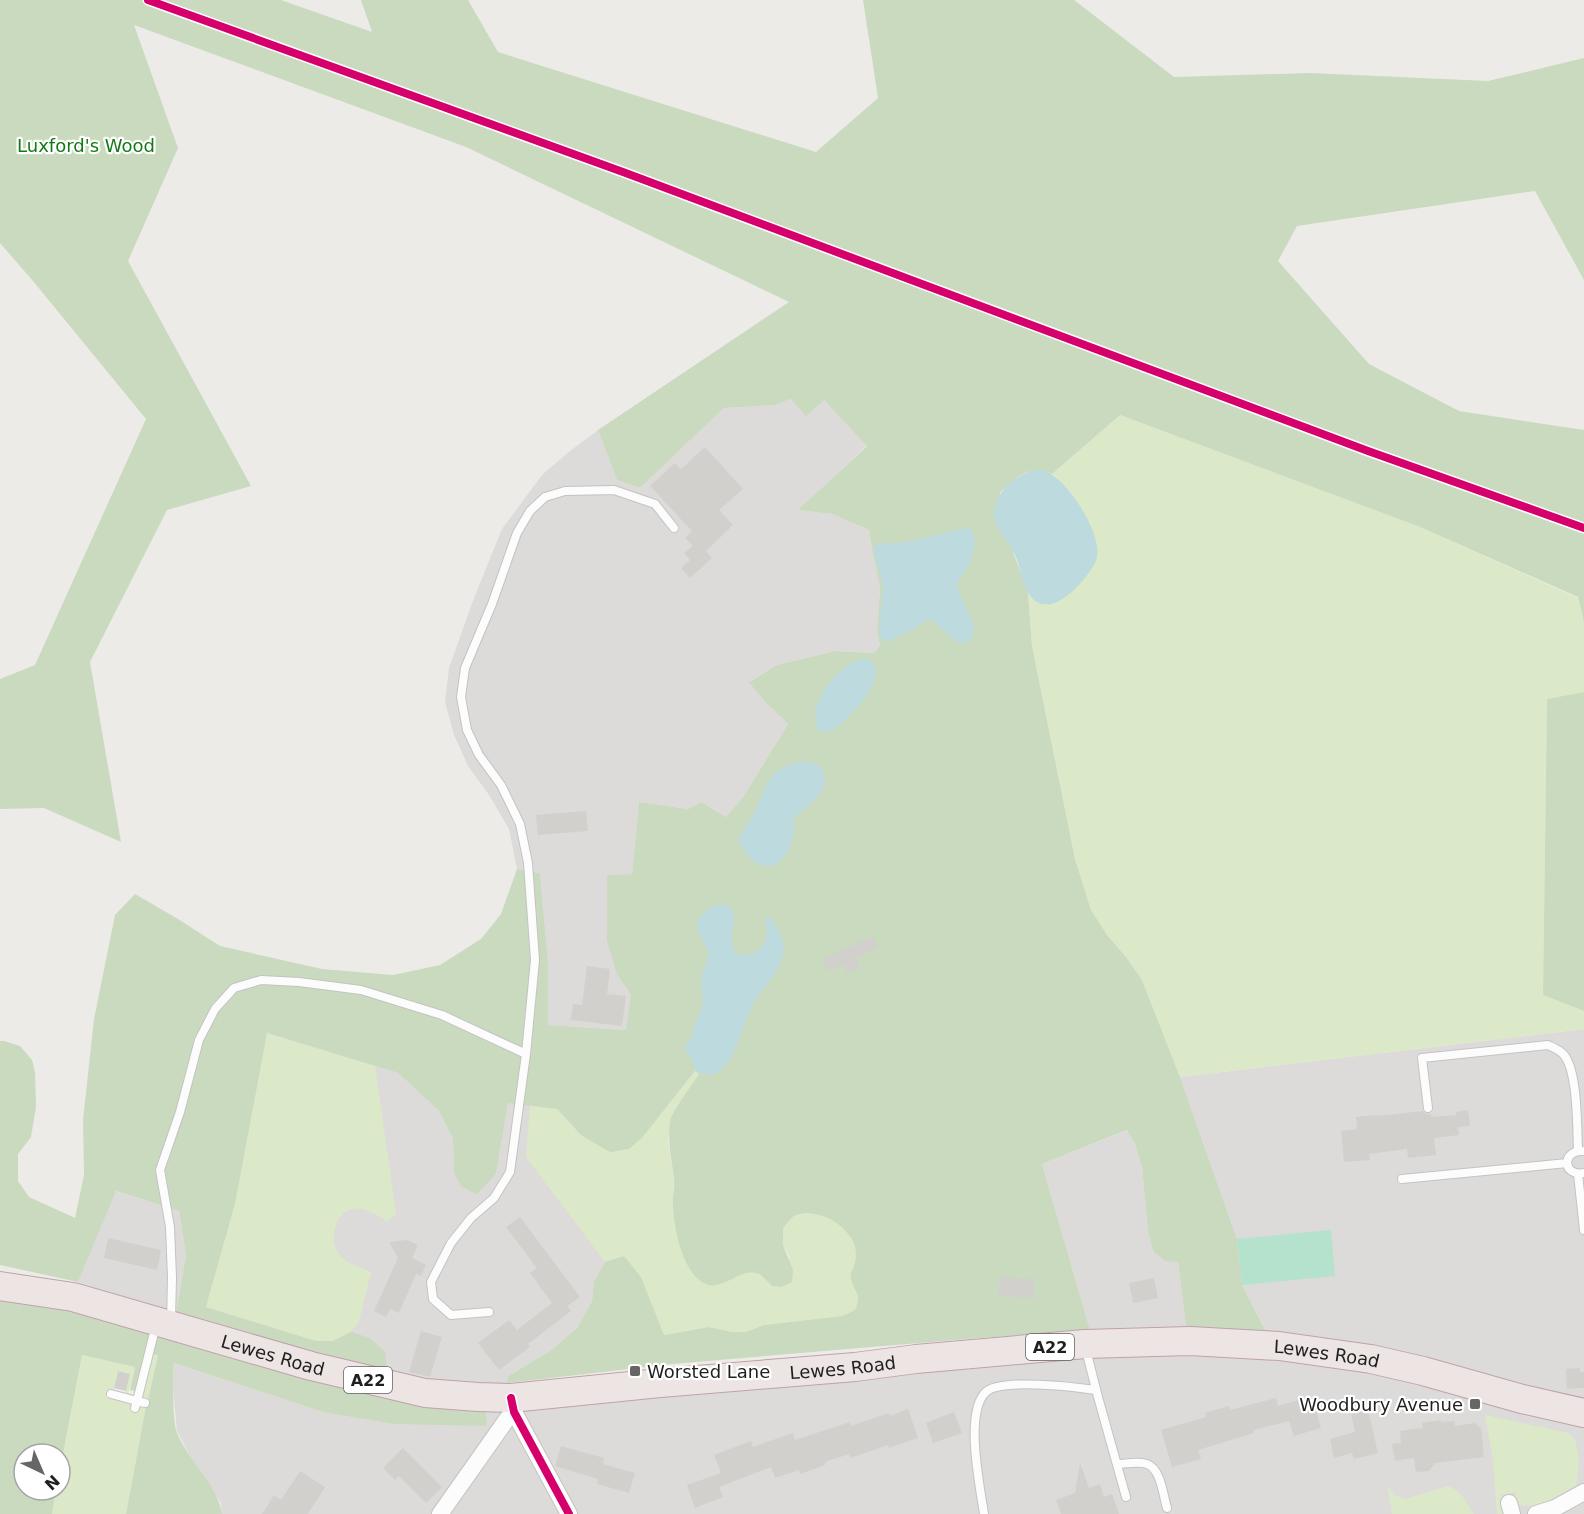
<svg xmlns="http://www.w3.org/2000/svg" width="1584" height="1514" viewBox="0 0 1584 1514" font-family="'DejaVu Sans',sans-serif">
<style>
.residential{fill:#dcdbd9}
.grass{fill:#dce9c9}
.forest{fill:#cadabf}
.pitch{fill:#b5e2cc}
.water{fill:#bddade}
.building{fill:#d2d0cd}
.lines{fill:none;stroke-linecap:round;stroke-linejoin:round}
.service-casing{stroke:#c4c3c2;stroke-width:10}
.minor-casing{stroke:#c4c3c2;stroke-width:18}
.trunk-casing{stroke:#c0a1ac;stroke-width:30}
.service{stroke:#fcfcfc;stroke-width:8}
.minor{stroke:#fcfcfc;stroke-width:16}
.trunk{stroke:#ede5e4;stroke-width:28}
.cycleway-casing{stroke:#fff;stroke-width:11}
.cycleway{stroke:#d6006c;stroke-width:8}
.poi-dot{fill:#676665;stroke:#fff;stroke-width:2}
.labels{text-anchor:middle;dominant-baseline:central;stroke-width:4.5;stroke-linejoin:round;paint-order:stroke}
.shield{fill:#fff;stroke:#626262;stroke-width:1.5}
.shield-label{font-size:16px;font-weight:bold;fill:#1f1f1f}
.park-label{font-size:18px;fill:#127914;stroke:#fff}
.street-label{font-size:18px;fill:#1f1f1f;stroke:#fff}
.poi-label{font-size:18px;fill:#1f1f1f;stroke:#fff;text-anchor:start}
</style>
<rect width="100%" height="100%" fill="#edebe8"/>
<path class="residential" d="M791 399 824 400 867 445 799 510 832 514 869 530 872 549 880 587 877 632 880 645 876 653 835 651 777 665 750 681 764 701 788 724 743 797 726 817 701 802 688 809 639 802 632 874 607 875 617 975 631 995 627 1030 548 1025V961L540 873 517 869 509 829 489 795 468 766 454 735 445 702 449 668 474 598 502 529 542 475 570 451 598 430 617 480 640 488 724 408 775 405Z
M1584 1029V1514H222L221 1503 190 1456 177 1431 173 1388 174 1363 323 1412 487 1426 486 1408 1090 1330 1042 1164 1128 1130 1135 1144 1142 1167 1148 1231 1178 1262 1187 1332 1270 1338 1242 1285 1237 1239 1180 1077Z
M266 1033 398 1073 439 1111 453 1139 454 1173 461 1187 477 1193 496 1174 508 1102 530 1105 674 1182 594 1282 592 1301 577 1328 550 1351 508 1376 507 1383 479 1385 428 1380 315 1354Z
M115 1191 179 1211 186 1255 176 1314 78 1282Z"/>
<path class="grass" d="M1120 415 1420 527 1578 598 1584 622V692L1547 699 1543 995 1584 1011V1029L1180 1077 1142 980 1126 957 1107 935 1091 910 1075 859 1032 646 1028 593 1039 603 1047 605 1097 557C1098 529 1074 492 1052 474Z
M266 1033 375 1066 396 1214 387 1221C377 1215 363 1206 351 1209 331 1216 328 1248 345 1260 351 1265 363 1268 371 1272L359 1321 351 1332 333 1341H316L206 1307 235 1204Z
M695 1071 699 1074 671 1118 668 1141 674 1182 673 1207 718 1285C731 1280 748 1267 761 1275 765 1278 768 1283 772 1286L790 1258 783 1245V1228C787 1224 791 1217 796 1215 819 1208 845 1223 854 1244 856 1248 856 1258 855 1262 854 1269 849 1272 851 1280 855 1294 862 1293 855 1310L842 1316 764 1325 746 1332H732L709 1327 664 1335 654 1311 624 1256 605 1262 526 1157 530 1105 557 1109 581 1135 610 1152 629 1149 642 1138Z
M152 1354 158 1355 148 1400 141 1398Z
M82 1355 135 1367 128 1395 125 1393 130 1374 118 1371 113 1391 108 1390 107 1396 133 1403 132 1411 137 1412 139 1405 146 1406 126 1514H52L56 1490H60V1471Z
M1485 1415 1568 1433 1575 1439 1579 1460 1576 1487C1560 1494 1539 1509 1520 1505L1517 1500 1515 1492 1501 1495 1503 1514H1497L1493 1461Z
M1448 1486C1462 1491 1466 1503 1474 1514H1392L1388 1487 1396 1496 1406 1499Z"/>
<path class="forest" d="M0 0H281L372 32 361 0H468L498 52 816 152 878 98 863 0H1074L1174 77 1310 73 1488 81 1584 58V280L1535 191 1297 226 1278 261 1369 364 1459 411 1584 430V622L1578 597 1420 527 1120 415 1052 474C1029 463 1016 478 1000 493L1001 531 1011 546 1028 593 1032 646 1075 859 1091 910 1107 935 1126 957 1142 980 1180 1077 1237 1239 1242 1285 1270 1339 1187 1333 1178 1262 1165 1261 1154 1252 1148 1231 1142 1167 1135 1144 1127 1130 1042 1164 1090 1330 955 1340 672 1364 507 1383 508 1376 550 1351 577 1328 592 1301 594 1282 605 1262 624 1256 641 1277 664 1335 709 1327 732 1332H746L764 1325 842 1316 855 1310C862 1293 855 1294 851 1280 849 1272 854 1269 855 1262 856 1258 856 1248 854 1244 846 1224 818 1208 796 1215 791 1217 787 1224 783 1228V1245L793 1270 792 1282 781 1287 772 1286C769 1283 765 1279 762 1276 743 1263 725 1292 706 1284 683 1275 674 1229 673 1207 672 1198 675 1189 674 1180 672 1160 667 1141 670 1121 673 1110 692 1085 699 1074L695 1071 642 1138 629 1149 610 1152 581 1135 557 1109 508 1103 496 1174 477 1194 461 1187 454 1173 453 1139 439 1111 398 1073 267 1033 235 1204 206 1307 316 1341H333L351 1332 370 1338 385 1352 387 1370 315 1354 176 1314 186 1255 179 1211 116 1191 78 1282 0 1265V1041H4L20 1046 32 1060 35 1072 36 1107 31 1137 18 1154V1181L29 1197 75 1218 84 1175 83 1120 94 1019 115 915 135 894 178 919 220 946 322 969 393 975 440 965 481 939 501 914 517 869 540 873 548 961V1025L626 1030 631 995 617 975 607 940V875L632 874 639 802 688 809 701 802 726 817 743 797 788 724 764 701 749 682 777 665 835 651 875 653 880 645 877 632 880 587 872 549 869 530 832 514 798 510 867 446 824 400 806 416 791 399 775 405 724 408 640 488 617 480 598 430 789 302 466 147 134 25 178 148 128 261 251 486 167 510 90 662 121 842 44 808 0 809V679L35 665 146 419 33 281 0 243Z
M1584 692V1011L1543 995 1547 699Z
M0 1297 71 1309 486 1408 487 1426 394 1424 323 1412 174 1363C173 1378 172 1420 177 1433 188 1460 219 1487 222 1514H126L146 1406H147L149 1401 148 1400 158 1355 146 1353 136 1391 130 1390 135 1367 82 1355 60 1470V1454H24V1490H56L52 1514H0Z"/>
<path class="pitch" d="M1331 1230 1335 1276 1242 1285 1237 1239Z"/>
<path class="water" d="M1033 470C1040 470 1045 470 1051 474 1071 486 1107 540 1095 563 1085 582 1049 624 1029 594 1022 584 1021 571 1017 560 1012 545 999 534 995 520 989 497 1014 476 1033 470Z
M966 528H970C980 541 972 562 963 574 960 580 957 580 957 587L974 626 973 636 966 643H958L933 621 928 619 909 632 889 641H884L881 638 879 631 883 586 873 547 879 544 906 542Z
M866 658C898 670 844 728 826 733L817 729C807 703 840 661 866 658Z
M806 761C814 763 821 764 824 774 828 788 815 801 805 809 801 812 797 814 795 818 793 823 794 827 794 832 793 838 791 844 788 850 773 880 747 864 738 839L740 836 756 810 766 785 775 773 788 765Z
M719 904C748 905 723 939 736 953 750 958 764 952 766 937 768 929 764 924 766 917L769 916C777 924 786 943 783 954 778 976 759 991 750 1011 741 1028 738 1051 725 1066 722 1070 717 1072 714 1075L699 1073 696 1070 691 1058 685 1051V1048L692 1037 693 1029 702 1008 703 999 701 985 703 971 706 965 709 953C707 946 702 941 699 934 693 919 705 909 719 904Z"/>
<path class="building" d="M705 447 743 489 719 510 733 525 706 551 712 558 690 578 681 568 690 560 684 553 693 546 685 538 692 531 650 486 675 463 681 469Z
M586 811 588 831 538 835 536 815Z
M873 936 878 948 856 958 860 967 847 973 843 964 828 971 823 959Z
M587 966 610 969 607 994 626 996 622 1026 571 1020 573 1004 582 1005Z
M1468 1110 1470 1126 1458 1127 1459 1135 1434 1138 1436 1155 1408 1158 1407 1149 1369 1154 1370 1160 1344 1162 1341 1131 1357 1129 1356 1117 1377 1115V1116L1423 1111 1426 1114H1431V1117L1456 1115V1112Z
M520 1217 580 1297 567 1306 571 1311 528 1344 530 1347 499 1370 478 1343 509 1320 517 1330 552 1303 530 1273 537 1268 506 1227Z
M108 1238 161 1250 157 1270 104 1258Z
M407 1240 418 1245 412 1258 426 1265 421 1276 416 1274 399 1313 390 1309 386 1317 374 1311 398 1258 389 1242Z
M1000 1277 1034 1279 1033 1298 998 1296Z
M1154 1278 1158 1298 1133 1303 1129 1283Z
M421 1331 442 1337 430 1377 409 1372Z
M1580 1368V1372H1584V1388L1567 1389 1566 1369Z
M118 1371 130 1374 126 1391 114 1388Z
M1312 1396 1321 1428 1294 1436 1289 1421 1254 1430V1433L1198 1450 1201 1459 1172 1467 1161 1430 1206 1417 1205 1413 1229 1406 1230 1410 1276 1398 1278 1406Z
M908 1409 918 1438 889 1448 888 1445 850 1458 849 1454 825 1462V1465L800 1474 799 1470 775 1478 771 1467 719 1487 723 1497 695 1508 687 1485 721 1473 714 1455 751 1441 753 1447 793 1433 795 1440 850 1422 851 1426 889 1413 890 1416Z
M1368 1410 1378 1453 1354 1459 1352 1453 1334 1458 1330 1439 1355 1432 1351 1414Z
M954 1412 962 1433 933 1443 926 1423Z
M1441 1420V1422L1454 1421 1455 1426 1475 1423 1481 1428 1484 1457 1435 1463 1429 1471 1416 1472 1414 1458 1395 1461 1392 1444 1401 1443 1400 1431 1423 1428 1422 1423Z
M561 1446 604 1458 603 1464 635 1473 629 1493 597 1484 598 1479 555 1466Z
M403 1448 442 1487 426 1503 399 1476 395 1480 383 1468Z
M1080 1463 1089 1488 1100 1484 1104 1497 1112 1494 1119 1514H1061L1056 1500 1075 1493Z
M300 1471 325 1487 308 1514H262L274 1495 281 1500Z"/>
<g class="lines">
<g class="service-casing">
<path id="service" d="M526 1054 535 960 528 863 520 824 501 785 479 755 467 730 461 697 465 668 492 604 517 533 530 511 545 497 565 491 614 490 655 504 674 528
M1428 1108 1422 1058 1548 1045C1554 1048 1560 1050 1564 1055 1578 1072 1577 1128 1578 1150
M1582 1151C1561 1151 1563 1177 1584 1173
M1578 1174 1584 1230
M1402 1179 1567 1163
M171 1322 172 1277 170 1227 160 1170 180 1112 199 1040 215 1009 234 988 261 980 299 982 361 990 442 1015 526 1054 510 1172 494 1198 471 1218 451 1243 431 1282 433 1299 451 1315 489 1312
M1086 1350 1098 1397 1126 1497
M111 1394 137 1401 156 1325
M135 1408 137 1401 145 1403
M1117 1464C1126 1464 1137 1461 1147 1464 1161 1469 1163 1495 1167 1508
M984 1514C980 1486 964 1412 986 1392 1000 1378 1075 1387 1096 1390"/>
</g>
<g class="minor-casing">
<path id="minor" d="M511 1398 514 1412 569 1514
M1509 1503 1512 1514
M440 1514 507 1419 514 1412
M1536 1514 1555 1508 1584 1492"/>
</g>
<g class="trunk-casing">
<g id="trunk">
<path id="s1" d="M0 1286 73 1297 311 1366 425 1393 478 1397 511 1398 660 1383 855 1367 916 1359 1085 1344 1190 1341 1279 1346 1371 1359 1423 1371 1522 1399 1584 1413"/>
</g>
</g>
<use href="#service" class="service"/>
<use href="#minor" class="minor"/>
<use href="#trunk" class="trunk"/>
<g class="cycleway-casing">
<path id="cycleway" d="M148 0 623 172 1368 451 1584 528
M511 1398 514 1412 569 1514"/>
</g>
<use href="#cycleway" class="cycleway"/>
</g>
<g class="poi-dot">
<rect x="629" y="1365" width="12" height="12" rx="3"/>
<rect x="1469" y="1398" width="12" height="12" rx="3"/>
</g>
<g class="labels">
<g class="shield">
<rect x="1026" y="1334" width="48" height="26" rx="4.5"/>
<rect x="344" y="1367" width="48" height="26" rx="4.5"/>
</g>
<g class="shield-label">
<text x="1050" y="1347">A22</text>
<text x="368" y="1380">A22</text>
</g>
<g class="park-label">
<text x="86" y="145">Luxford's Wood</text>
</g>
<g class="street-label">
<text stroke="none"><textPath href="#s1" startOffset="282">Lewes Road</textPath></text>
<text stroke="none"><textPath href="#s1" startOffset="1344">Lewes Road</textPath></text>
<text stroke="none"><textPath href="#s1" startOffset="858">Lewes Road</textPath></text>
</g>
<g class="poi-label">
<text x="647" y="1371">Worsted Lane</text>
<text x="1463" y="1404" text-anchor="end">Woodbury Avenue</text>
</g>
</g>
<g transform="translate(42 1472) rotate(136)"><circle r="28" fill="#ffffff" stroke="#a5a5a5" stroke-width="1.5"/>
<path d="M0-4.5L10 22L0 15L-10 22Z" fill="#676665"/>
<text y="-9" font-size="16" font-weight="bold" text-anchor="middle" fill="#1f1f1f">N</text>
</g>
</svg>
